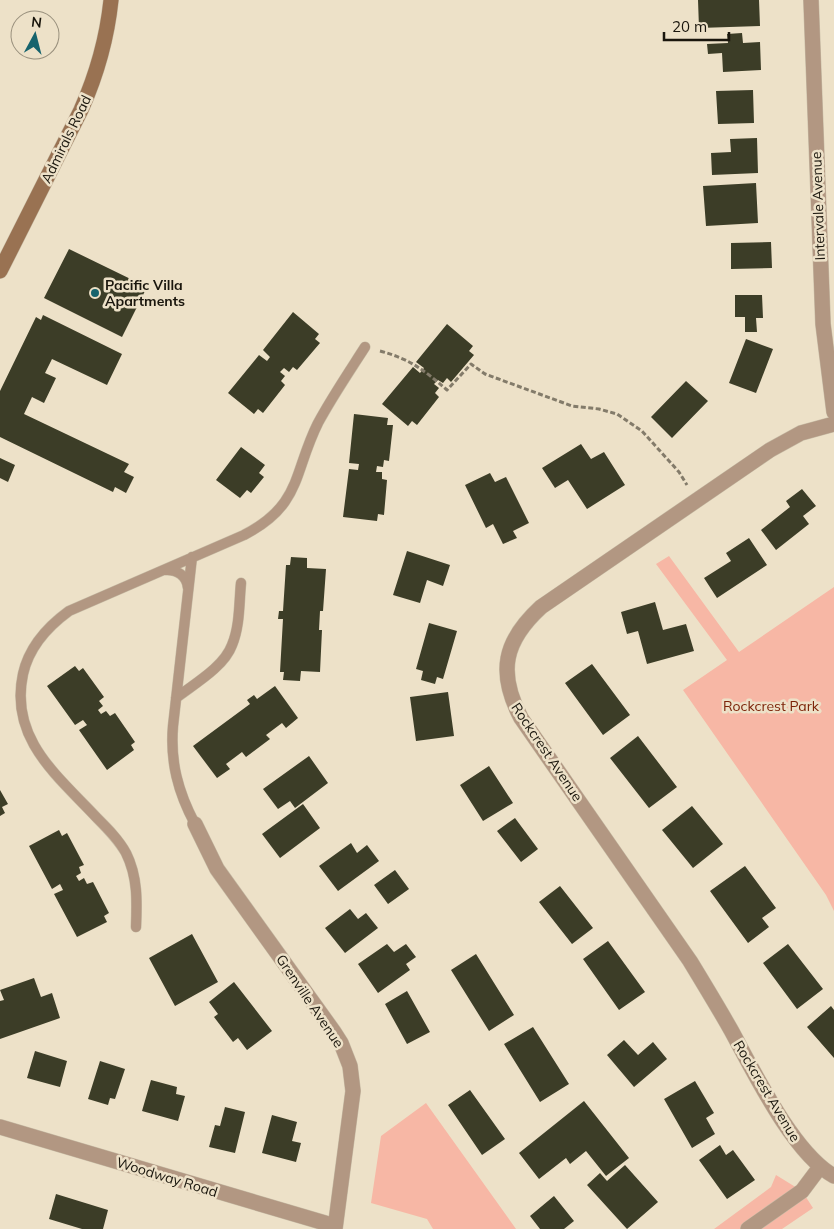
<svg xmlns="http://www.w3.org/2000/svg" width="834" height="1229" viewBox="0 0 834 1229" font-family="Mulish,sans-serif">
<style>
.green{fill:#f7b7a5}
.building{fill:#3c3d27}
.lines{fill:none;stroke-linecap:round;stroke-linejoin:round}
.lane-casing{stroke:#c7bca6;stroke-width:11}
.street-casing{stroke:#c7bca6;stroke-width:16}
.secondary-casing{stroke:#c7bca6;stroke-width:16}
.path{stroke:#837b6a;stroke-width:3;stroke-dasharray:5 2.5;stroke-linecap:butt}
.lane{stroke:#b29782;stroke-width:10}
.street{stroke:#b29782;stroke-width:15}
.secondary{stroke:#997252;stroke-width:15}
.poi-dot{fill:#16636d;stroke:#ede1c8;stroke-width:2}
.labels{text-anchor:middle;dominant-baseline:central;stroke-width:5;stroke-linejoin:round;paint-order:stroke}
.street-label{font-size:14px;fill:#1a160d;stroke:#ede1c8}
.poi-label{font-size:14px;font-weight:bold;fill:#1a160d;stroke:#ede1c8;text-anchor:start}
.park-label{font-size:14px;fill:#7c2308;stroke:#ede1c8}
</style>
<rect width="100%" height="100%" fill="#ede1c8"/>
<path class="green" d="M669 556 739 652 834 587V911L826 895 683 690 727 660 656 564Z
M426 1103 516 1229H433L427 1219 371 1203 381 1136Z
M776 1175 802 1191 813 1208 782 1229H714L771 1187Z"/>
<path class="building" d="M698 0H759L760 26 699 28Z
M742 33 743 43 760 42 761 70 723 72 722 53 708 54 707 44 728 43 727 34Z
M753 90 754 123 718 124 716 91Z
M757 138 758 173 712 175 711 153 731 152 730 139Z
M756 183 758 223 706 226 703 186Z
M771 242 772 268 731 269V243Z
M69 249 147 287 122 337 44 298Z
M735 295H762L763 318H756L757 332H745V317H735Z
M293 312 319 334 315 339 320 343 297 370 293 367 289 372 284 368 280 372 285 376 281 381 285 385 263 413 258 409 254 414 228 393 259 355 267 361 270 357 263 350Z
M43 315 122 354 107 385 52 359 45 373 56 378 44 403 32 397 24 414 129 464 124 472 134 477 126 493 115 487 113 492 0 437V391L36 317 41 320Z
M447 324 473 346 469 351 474 355 451 382 447 378 443 383 438 380 434 384 439 388 435 393 439 397 417 425 412 421 408 426 382 404 413 367 420 373 424 368 416 362Z
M746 339 773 349 756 393 729 383Z
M686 381 708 401 672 438 651 417Z
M354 414 388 418 387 425H393L389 461 384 460 383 467 377 466 376 472H382V479L387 480 384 515 378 514 377 521 343 517 349 469 358 470 359 464 349 463Z
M581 444 591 459 604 452 625 485 587 509 568 480 555 488 542 468Z
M241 447 265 465 259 473 264 477 251 493 247 490 240 498 216 480Z
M0 458 15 465 8 482 0 478Z
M490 473 495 482 506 477 529 523 513 531 517 538 503 544 493 524 486 528 465 485Z
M802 489 816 506 803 516 809 524 776 550 761 530 790 507 786 501Z
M749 538 767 565 717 598 704 578 731 561 726 553Z
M407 551 450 565 443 586 427 580 420 603 393 595Z
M291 557 307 558V568L326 569 323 611H320L319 630H322L320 672 301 671 300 681 283 680 284 672H280L283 619H278L279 611H283L286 565H290Z
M655 602 663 630 686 624 694 651 647 664 638 631 627 634 621 612Z
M429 623 457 631 443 679 437 677 435 684 421 680 423 671 416 669Z
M592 664 630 715 603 735 565 683Z
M75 666 79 671 83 668 104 697 99 701 103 706 98 710 101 714 106 711 110 716 115 713 135 742 131 745 134 750 107 770 79 730 87 725 83 720 75 725 47 686Z
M275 686 298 718 286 728 282 723 266 735 270 739 246 757 242 752 226 764 230 769 217 778 193 746 250 704 247 700 254 695 257 699Z
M448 692 454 736 416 741 410 697Z
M638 736 677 787 649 808 610 758Z
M309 756 328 783 295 808 290 801 278 809 263 789Z
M489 766 513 803 483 821 460 785Z
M0 790 8 804 2 807 5 813 0 816Z
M303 804 320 828 280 858 262 834Z
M692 806 723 844 693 868 662 830Z
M515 818 538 849 521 862 497 831Z
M59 830 62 836 67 833 84 865 79 867 81 873 76 876 79 881 84 878 87 884 93 882 109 913 104 916 107 922 77 937 54 894 63 890 60 884 52 889 29 846Z
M351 843 357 853 367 845 379 861 338 891 319 866Z
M745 866 776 908 762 918 769 927 748 943 710 891Z
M395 870 409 889 388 904 374 885Z
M560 886 593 928 572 944 539 902Z
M350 909 358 919 366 913 378 928 345 953 325 928Z
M192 934 218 982 175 1006 149 958Z
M608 941 645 992 619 1010 583 959Z
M387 944 394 952 406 944 416 957 406 964 410 970 378 993 358 964Z
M788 944 823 989 797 1009 763 963Z
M476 954 514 1015 489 1031 451 970Z
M34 978 41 997 52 993 60 1018 0 1039V1001L4 1000 0 990Z
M234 982 272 1031 247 1050 238 1038 233 1042 214 1017 218 1014 209 1002Z
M407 991 430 1032 407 1044 385 1004Z
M831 1006 834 1010V1058L807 1027Z
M533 1027 569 1084 540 1102 504 1044Z
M624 1040 638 1055 653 1042 667 1059 634 1087 607 1055Z
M35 1051 67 1061 60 1087 27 1078Z
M100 1061 125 1069 115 1099 110 1098 108 1105 88 1099Z
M151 1080 177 1087 176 1094 185 1096 178 1121 142 1111Z
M695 1081 714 1113 706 1118 715 1134 692 1148 664 1099Z
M470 1090 505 1139 482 1155 448 1105Z
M584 1101 629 1158 606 1176 586 1151 570 1164 566 1158 539 1179 519 1153Z
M225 1107 245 1112 235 1153 209 1147 215 1125 220 1126Z
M272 1115 297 1122 292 1141 301 1143 296 1162 262 1153Z
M720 1145 726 1155 733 1150 755 1180 727 1199 699 1160Z
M625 1165 658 1202 627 1229 587 1185 600 1173 607 1181Z
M56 1194 108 1210 103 1229H82L49 1219Z
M554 1196 574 1221 564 1229H540L530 1216Z"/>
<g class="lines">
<g class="lane-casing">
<path id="lane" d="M192 557 173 726C170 762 178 792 195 824
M165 570C177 569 187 576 188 588
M176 698C194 684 224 667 232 645 240 626 239 603 241 583
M136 927C137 902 138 877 126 853 119 840 108 829 97 818 58 776 9 739 23 674 29 647 47 627 69 611L244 535C302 505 293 473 318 423 332 397 349 372 365 347"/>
</g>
<g class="street-casing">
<path id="street" d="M811 0 823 324 834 412
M834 424 801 433 770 450 541 607C504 641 497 672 521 718L690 961C704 984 718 1007 731 1030 754 1072 793 1153 834 1176
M195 824 217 869 334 1032 341 1043 350 1066 353 1091 335 1229
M0 1127 335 1226
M748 1229 802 1191 820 1167"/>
</g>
<g class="secondary-casing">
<path id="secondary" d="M0 271 81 110C97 74 107 39 111 0"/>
</g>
<path class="path" d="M380 351C410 359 424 370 447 390L471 364 485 374 572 406 599 409 617 414 642 431 679 472 687 485"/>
<use href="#lane" class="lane"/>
<use href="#street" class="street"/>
<use href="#secondary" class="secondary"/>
</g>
<circle class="poi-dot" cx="95" cy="293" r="5"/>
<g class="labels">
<g class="street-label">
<text transform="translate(66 139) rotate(-64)">Admirals Road</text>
<text transform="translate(818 206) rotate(-92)">Intervale Avenue</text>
<text transform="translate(547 752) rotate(56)">Rockcrest Avenue</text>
<text transform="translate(310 1001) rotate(56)">Grenville Avenue</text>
<text transform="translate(767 1091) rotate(59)">Rockcrest Avenue</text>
<text transform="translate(167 1177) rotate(17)">Woodway Road</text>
</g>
<g class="poi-label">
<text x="105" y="285">Pacific Villa<tspan x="105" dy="16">Apartments</tspan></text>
</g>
<g class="park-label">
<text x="771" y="706">Rockcrest Park</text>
</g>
</g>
<g transform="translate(35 35) rotate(7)"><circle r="24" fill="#ede1c8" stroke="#99907d"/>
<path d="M0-4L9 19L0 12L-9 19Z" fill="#16636d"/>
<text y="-8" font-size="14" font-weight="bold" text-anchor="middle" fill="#1a160d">N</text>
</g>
<path d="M664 32v8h65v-8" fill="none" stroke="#1a160d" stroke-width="2.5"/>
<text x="672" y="32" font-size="15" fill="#1a160d" stroke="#ede1c8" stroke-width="4" paint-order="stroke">20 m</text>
</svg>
